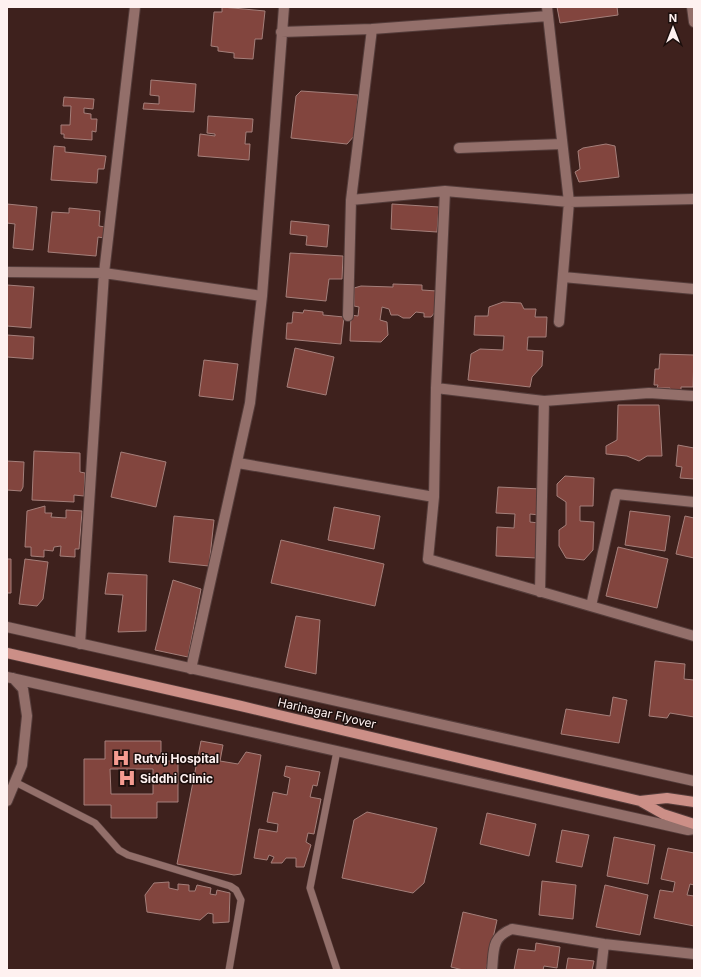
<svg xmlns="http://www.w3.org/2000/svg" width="701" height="977" viewBox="0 0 701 977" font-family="Inter,sans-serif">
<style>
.building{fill:#82453e;stroke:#a47f7a;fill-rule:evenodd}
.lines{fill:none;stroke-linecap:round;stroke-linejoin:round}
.service-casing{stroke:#543c3a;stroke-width:8}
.minor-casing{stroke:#543c3a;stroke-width:12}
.tertiary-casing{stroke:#543c3a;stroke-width:12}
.primary-casing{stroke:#543c3a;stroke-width:12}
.service{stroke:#936f6a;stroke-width:7}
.minor{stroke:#936f6a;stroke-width:10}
.tertiary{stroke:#936f6a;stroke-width:10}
.primary{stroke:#cc8f87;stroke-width:10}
.labels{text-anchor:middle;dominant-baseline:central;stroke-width:3;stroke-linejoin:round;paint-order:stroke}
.street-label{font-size:12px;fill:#fef1f0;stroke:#1c0f0d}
.poi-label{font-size:12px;font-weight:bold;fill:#fef1f0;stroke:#1c0f0d;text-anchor:start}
</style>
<rect width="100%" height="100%" fill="#3e211d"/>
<path class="building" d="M222 7 265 11 262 39H255L253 59 234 58V53L218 51V47L211 46 214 12H222Z
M557 7H617L618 15 560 23Z
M151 80 196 84 194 112 143 109 144 103 159 104V96L150 95Z
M301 91 358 95 355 135 347 144 291 138 296 96Z
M64 97 94 99 93 109 84 108V113L91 114V119H97L96 132 92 131V140L64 138V134H61V125H70L71 106H63Z
M208 116 253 119 252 132H246L245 144H250L249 160 198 156 200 134 215 136V134L207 133Z
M606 144 615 146 619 177 579 182 575 172 580 169 578 151 583 148Z
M54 146 65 147V152L106 156 104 169H98L97 183 51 180Z
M7 204 37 207 33 250 13 248 15 224 7 223Z
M392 204 439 207 437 232 391 229Z
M69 208 100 211 99 226 105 227 104 238 98 237 96 256 48 252 52 212 69 213Z
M291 221 329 225 327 247 306 245 307 236 290 234Z
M290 253 343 256 342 279H329L326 301 286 297Z
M393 284 422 285V290L437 291 436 311 431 317H424V313L416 312 410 318H403L398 315H391L389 309 382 307 380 320 387 322 388 335 381 342 350 341 351 315 358 316 359 307 354 306V288L361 286 393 287Z
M7 285 34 287 31 328 7 326Z
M503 302 521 303 524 309H536L535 317H547L546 337H528L527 350 543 351 542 366 532 377 530 387 468 380 471 354 480 349 503 350 504 336 474 335 475 316H488L489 307Z
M304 310 323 312V315L344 317 341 344 286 339 287 323H292L293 312 303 313Z
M7 335 34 337 33 359 7 357Z
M295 348 334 357 326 395 287 387Z
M660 354 694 355 693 387H681V392L670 391V388H657L658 385H654L655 369H659Z
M204 360 238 364 233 400 199 396Z
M618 405H659L662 456H647L639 461 627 456 606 454V446L617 440Z
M678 445 694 448V479L680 478 682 467 676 466Z
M34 451 80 453V472L85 473 84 496 74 495V502L32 500Z
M121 452 166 462 156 507 111 497Z
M7 461 24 462 23 487 21 491 7 490Z
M565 476 594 478 593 506H580V521L594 522 593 550 584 560 566 558 559 546V530L566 525V502L557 496V484Z
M498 487 541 489 539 515 530 514V522L539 523 537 558 496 556 497 527 514 528 515 514 496 513Z
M45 506V513H52L51 517 66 518V510L82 511 79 549H75V557L60 556 61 546 54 547 53 551 44 550V557L31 556V547H25L27 511Z
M334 507 380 516 374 549 328 540Z
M630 511 670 516 665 551 625 545Z
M174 516 214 520 209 566 169 562Z
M685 516 694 518V558L676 554Z
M281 540 384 564 375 606 271 583Z
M618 547 668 559 657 608 606 596Z
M7 559H11V593H7Z
M25 559 48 562 43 599 37 606 19 604Z
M108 573 147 575 146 631 118 632 123 595 105 594Z
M173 580 201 589 188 657 155 650Z
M296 616 320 620 316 674 285 667Z
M655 661 685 664 684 679 694 680V717L670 713 667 718 649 716Z
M613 697 627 700 619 743 561 734 566 709 610 716Z
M105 741H161V761H178V802H157V818H111V805H84V759H105ZM110 769H153V794H111Z
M201 741 223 745 220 761 238 764 246 752 261 755 241 874 234 875 177 864Z
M286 766 320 772 317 786 313 785 310 797 321 799 314 834 308 833 306 842 311 845 304 867H296V858H286L282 863H271L274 857 269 855 267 860 254 858 259 829 277 832 278 824 267 822 273 792 287 795 290 778 284 776Z
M367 812 437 828 424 883 413 893 342 878 354 820Z
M487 813 536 824 529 856 480 844Z
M562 830 589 835 582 867 556 862Z
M614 837 655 845 648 884 607 876Z
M668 848 694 853V885L690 884 687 895 694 896V926L654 918 660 890 673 892 675 882 661 879Z
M542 881 576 885 573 919 539 915Z
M169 882V888L178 890V884L189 885V891H195L197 885 211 888 210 894 216 895 217 890 230 893 229 922 213 923V914L208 913 200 920 147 912 145 895 154 883Z
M605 885 648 895 640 935 596 927Z
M463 912 497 920 486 970H463L451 967Z
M536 943 560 947 557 968 544 966 543 970H514L518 949 535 951Z
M568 958 594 961 592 970H566Z"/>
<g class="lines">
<g class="service-casing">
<path id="service" d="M15 782 95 823 119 850 128 855 230 886 236 890 241 900 229 970
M337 970 310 888 337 751"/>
</g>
<g class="minor-casing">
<path id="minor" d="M547 7 569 202 559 322
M692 7 694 22
M281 32 372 29
M459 148 562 144
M445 191 436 388 434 497 428 559 694 636
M351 200 445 191 569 202 694 199
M7 272 104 273 262 296
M563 277 694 289
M348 316 351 200 372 29 548 16
M436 388 544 401 649 393 694 396
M238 463 434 497
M540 592 544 401
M591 606 616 494 694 502
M80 644 104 273 135 7
M191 669 250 403 262 296 284 7
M492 970C494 951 491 937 512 929L604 944 694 954
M601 970 604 944"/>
</g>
<g class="tertiary-casing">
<path id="tertiary" d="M7 627 694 781
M7 677 688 830 694 829
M7 801 22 765 27 716 23 689 13 678"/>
</g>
<g class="primary-casing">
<path id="primary" d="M7 653 241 706 640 801 663 814 694 824
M640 801 667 798 694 802"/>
</g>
<use href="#service" class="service"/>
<use href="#minor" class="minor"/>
<use href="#tertiary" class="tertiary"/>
<use href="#primary" class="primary"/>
</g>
<defs>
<g id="hospital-bare" transform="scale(1.38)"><path d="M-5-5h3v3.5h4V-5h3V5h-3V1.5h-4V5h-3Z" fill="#f59c91" stroke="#1c0f0d" stroke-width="2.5" paint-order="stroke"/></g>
</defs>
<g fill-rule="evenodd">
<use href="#hospital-bare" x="121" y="758"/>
<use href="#hospital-bare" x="127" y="778"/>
</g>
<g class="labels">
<g class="street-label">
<text transform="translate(327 713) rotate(13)">Harinagar Flyover</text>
</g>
<g class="poi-label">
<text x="134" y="758">Rutvij Hospital</text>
<text x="140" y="778">Siddhi Clinic</text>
</g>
</g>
<rect width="701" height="977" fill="none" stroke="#fef1f0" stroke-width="16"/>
<g transform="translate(673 28)" stroke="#1c0f0d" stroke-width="3" paint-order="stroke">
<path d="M0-3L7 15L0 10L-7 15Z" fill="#fef1f0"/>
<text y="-6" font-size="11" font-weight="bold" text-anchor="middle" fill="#fef1f0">N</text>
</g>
</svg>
